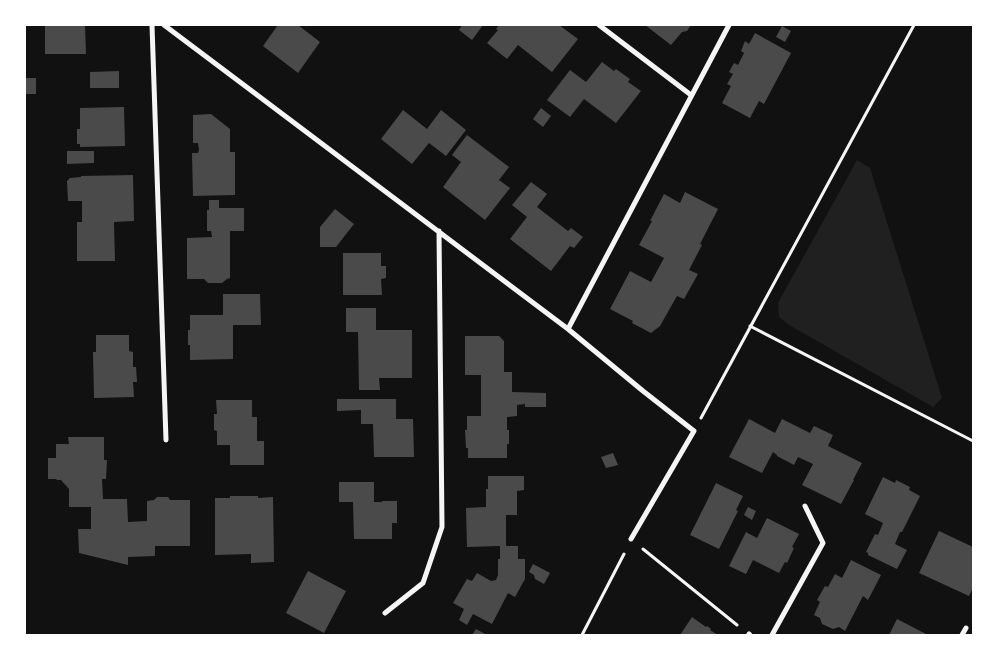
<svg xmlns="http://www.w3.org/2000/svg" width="998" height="660" viewBox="0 0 998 660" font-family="Helvetica,sans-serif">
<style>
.green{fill:#202020}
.building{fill:#4a4a4a}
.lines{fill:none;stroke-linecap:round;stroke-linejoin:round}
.path{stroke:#f5f5f5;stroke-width:3}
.minor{stroke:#f5f5f5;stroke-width:5}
</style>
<rect width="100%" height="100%" fill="#111"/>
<path class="green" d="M857 160 870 168 942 398 933 407 789 325 779 317 778 303Z"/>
<path class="building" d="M45 25H85L86 54H45Z
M278 25H298L320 42 298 73 263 46Z
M462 25H483L472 40 459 30Z
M499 25H559L578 39 552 72 518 45 507 59 487 43 498 30 496 29Z
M645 25H691L687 31 682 32 671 45Z
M782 26 791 31 785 42 776 37Z
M755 33 791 53 764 104 759 101 750 118 722 103 731 86 727 84 733 74 729 72 734 63 738 65 744 53 741 51 745 41 749 44Z
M602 62 614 71 616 69 630 79 628 82 641 91 616 123 584 99 570 117 547 100 570 70 586 82Z
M119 71V88H90V72Z
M25 78H36V94H25Z
M124 107 125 146 80 147V144H77V129H80V108Z
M541 108 551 116 543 127 533 119Z
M403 110 427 129 441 110 466 130 446 156 429 143 412 164 381 139Z
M211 114 230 129V152H235V195L193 196 192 153H198L199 150 198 143H193V115Z
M467 135 509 167 499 180 510 188 485 220 443 187 461 162 452 155Z
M67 151H94V163L67 164Z
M133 175 134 221 114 222 115 261H77V222H82V201H68L67 181 70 178 81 177V176Z
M531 182 547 194 537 207 568 231 571 228 583 237 574 248 570 246 551 271 510 239 527 217 512 205Z
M685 192 718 209 700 244 702 245 689 270 698 274 684 299 677 296 660 326 651 333 632 323 633 321 610 309 630 271 651 282 664 258 639 245 652 221 650 220 651 219 664 194 680 203Z
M209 200H219V208H244V231H230V278L227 279 222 283H208L204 279H187V238L212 237 211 231H207V210H209Z
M335 209 354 224 336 247H320V227Z
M343 253H381V266H386V278L381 279 382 295H343Z
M223 294H260L261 325H233V359L190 360V345H188V330H190V315H223Z
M346 308H376V330H412V378H379L380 390H359L358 332H346Z
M96 335H129V351L133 352V367H136L137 382H133L134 397 94 398 93 352H96Z
M465 336H499L504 341V372H512V392L546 393V407H525V404L517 405V416L507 417V430H509V444H507V458H468V448H466L465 430H467V416H481V375H465Z
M337 399H396V419H413L414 457H374L373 424H361V410L337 411Z
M216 400H252V417H257V441H264V465H230V445H217V431L214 430V414H217Z
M749 419 775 433 782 419 810 433 814 426 833 435 828 446 862 463 853 480H854L841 504 802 485 813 464 798 457 794 465 777 456V455L773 452 762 473 729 457Z
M68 437H104V460H107L106 479H102L103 499H127L128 522 147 521V501L154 500 157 497H168L170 500H190V546H155V556L128 557V565L79 553 78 529H91V507H69V489L61 480H57L56 479H48V458H56V444H69Z
M613 453 618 465 606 468 601 457Z
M488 476H524V490L517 491V515H506V546H518V559H525V579L515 597 508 593 492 624 473 614 467 625 459 620 464 609 453 603 467 579 472 581 477 573 491 581 496 580 498 575V559H500V546L467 547 466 508 486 507V489H488Z
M883 477 895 483 896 480 910 487 909 490 920 496 902 532H900L895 544 907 550 897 569 868 555V553L866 552 875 534 878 535 883 523 865 514Z
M339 482H374V502H381L383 501H397V523H392V539H354L353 502H339Z
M716 483 743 496 736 510 738 511 719 549 690 535Z
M230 496H258V498L273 497 274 562 251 563V554L215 555V498H230Z
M748 507 756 511 752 520 744 515Z
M767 518 799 534 792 547 794 548 787 563 785 562 779 573 753 560 746 574 729 566 746 532 757 538Z
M939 531 973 547V588L969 596 919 573Z
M851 560 881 575 868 600 863 596 845 631 839 627 833 629 822 624 820 618 814 615 820 602 817 600 825 586 828 587 835 574 842 578Z
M533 564 550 573 544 584 535 579 534 575 529 572Z
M308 571 346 591 324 633 286 613Z
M692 617 706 627 707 626 711 629 710 630 718 635H680Z
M897 619 928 635H889Z
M476 629 487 635H472Z"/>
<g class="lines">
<path class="path" d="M750 326 973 441
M701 418 914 25
M643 549 737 625
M582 635 624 554"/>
<path class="minor" d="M152 25 166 440
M164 25 568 329 643 391 694 431 631 539
M599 25 691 95
M568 329 729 25
M385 613 423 583 442 527 439 231
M749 634 750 635
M772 635 823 543 805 506
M962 635 966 628"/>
</g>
<rect width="998" height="660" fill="none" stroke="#ffffff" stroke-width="52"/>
</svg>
